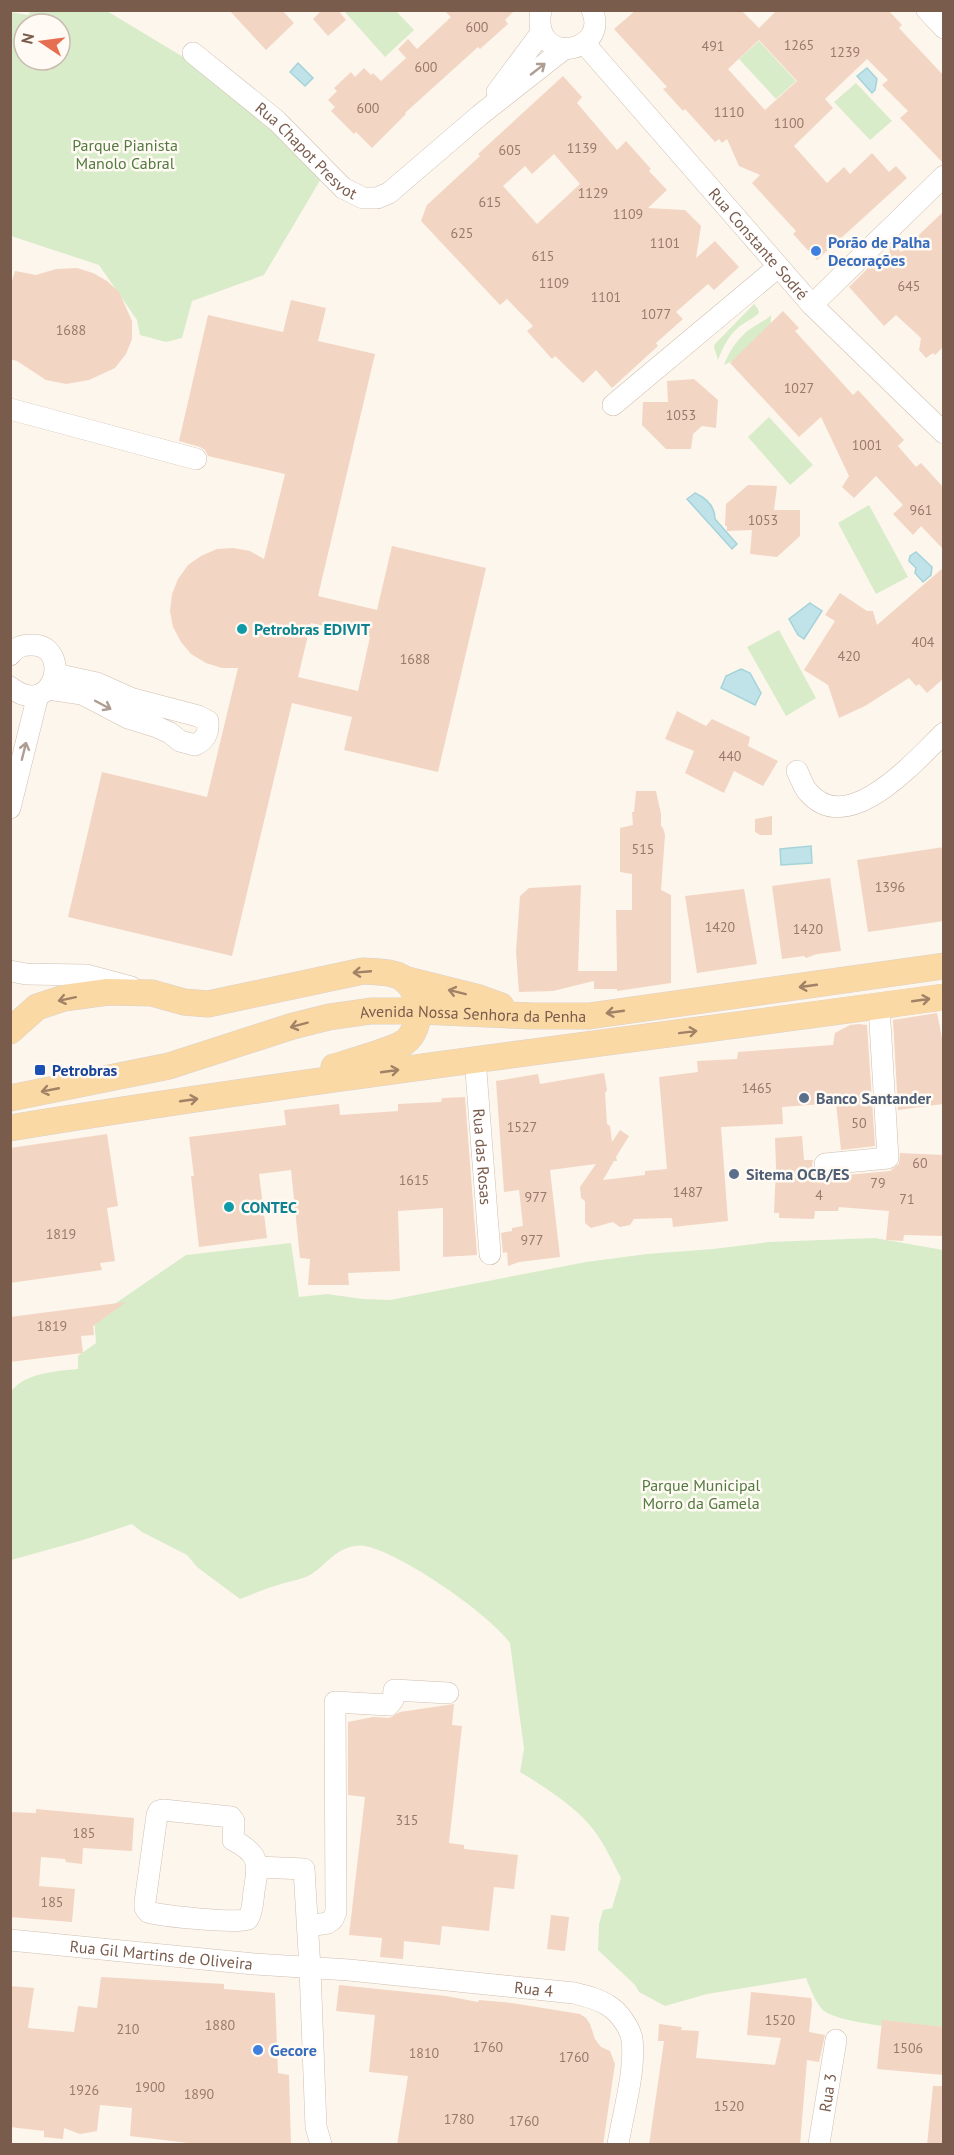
<svg xmlns="http://www.w3.org/2000/svg" width="954" height="2155" viewBox="0 0 954 2155" font-family="'PT Sans',sans-serif">
<style>
.green{fill:#d8ecc9;fill-rule:evenodd}
.water{fill:#bfe3e8;stroke:#a5d3da;stroke-width:1.5}
.building{fill:#f3d5c3;fill-rule:evenodd}
.lines{fill:none;stroke-linecap:round;stroke-linejoin:round}
.minor-casing{stroke:#d1beb0;stroke-width:22}
.major-casing{stroke:#dad1cd;stroke-width:27}
.minor{stroke:#fff;stroke-width:21}
.major{stroke:#fbd9a5;stroke-width:26}
.oneway{stroke:#af9d94}
.oneway2{stroke:#a18267}
.shop-dot{fill:#3f7fe0;stroke:#fffaf3;stroke-width:2}
.culture-dot{fill:#0f9aa8;stroke:#fffaf3;stroke-width:2}
.transit-dot{fill:#1a4fb4;stroke:#fffaf3;stroke-width:2}
.service-dot{fill:#5c6f8a;stroke:#fffaf3;stroke-width:2}
.labels{text-anchor:middle;dominant-baseline:central;stroke-width:5;stroke-linejoin:round;paint-order:stroke}
.number-label{font-size:14px;fill:#987a6a}
.park-label{font-size:16px;fill:#537a41;stroke:#fffaf3}
.street-label{font-size:16px;fill:#7a5c4d;stroke:#fffaf3}
.shop-label{font-size:16px;font-weight:bold;fill:#366cbe;stroke:#fffaf3;text-anchor:start}
.culture-label{font-size:16px;font-weight:bold;fill:#0d838f;stroke:#fffaf3;text-anchor:start}
.transit-label{font-size:16px;font-weight:bold;fill:#164399;stroke:#fffaf3;text-anchor:start}
.service-label{font-size:16px;font-weight:bold;fill:#4e5e75;stroke:#fffaf3;text-anchor:start}
</style>
<rect width="100%" height="100%" fill="#fdf6ec"/>
<path class="green" d="M31 11H107L188 60 325 172 264 275 192 301 182 338 166 342 140 335 137 320 99 265 11 236 10 12 28 15ZM24 24H60V60H24Z
M344 11H396L414 30 385 57Z
M759 41 796 81 776 99 739 59Z
M856 83 892 121 870 140 834 102Z
M754 304 758 309 759 313C754 318 749 320 743 324 730 332 723 347 718 360L714 347 715 344Z
M771 315 770 340 763 347 724 365C729 351 738 338 750 329 757 324 765 321 771 315Z
M769 417 813 465 790 485 748 437Z
M869 505 908 577 876 594 838 523Z
M779 630 816 698 786 716 747 647Z
M875 1238 943 1250V2032C917 2029 844 2025 824 2011 816 2004 810 1988 806 1978L707 1994 665 2006 639 1992 635 1985 598 1950 599 1924 603 1910 612 1908 621 1878C611 1859 602 1838 587 1822 571 1804 540 1784 520 1772L524 1749 510 1643C488 1613 401 1553 365 1546 361 1545 352 1546 347 1548 330 1554 321 1571 306 1577 296 1581 285 1582 275 1586 263 1589 252 1595 240 1599L197 1567 187 1555 142 1532 132 1524 83 1540 11 1560 10 1393C23 1373 56 1371 78 1369V1356L96 1343 94 1318 186 1255 291 1243 299 1297 327 1294 363 1299 390 1300 586 1262 647 1254 713 1249 769 1242Z"/>
<path class="water" d="M298 63 313 78 305 86 290 72Z
M867 68 877 79 875 90 872 93 857 76Z
M695 493C706 498 715 506 715 519L737 544 732 549 687 499Z
M916 552 932 567 931 575 923 582 915 573 916 568 909 561 910 556Z
M810 603 822 611 804 639 798 635 789 619Z
M741 669 750 673 761 693 755 705 721 688 726 676Z
M811 846 812 863 781 865 780 849Z"/>
<path class="building" d="M229 10H282L294 23 266 50Z
M322 10H338L346 20 328 36 313 19Z
M444 10H515L505 20 508 24 480 49 478 47 405 113 406 114 372 148 356 132 354 134 331 111 335 107 328 100 337 91 334 88 351 72 355 77 364 68 371 75 373 73 381 81 406 58 398 49 408 39 417 49 451 17Z
M636 10H741L759 28 777 10H888L902 25 899 28 944 76V164L900 118 908 111 882 85 888 80 867 59 825 99 833 108 794 146 827 183 844 167 850 174 872 153 889 172 896 166 907 178 817 260 793 234 796 231 752 183 760 175 739 166 727 139 722 143 719 139 715 142 685 109 683 111 663 89 667 87 614 29ZM759 40 797 81 765 110 728 69Z
M563 76 582 97 577 103 617 150 626 141 651 169 649 171 667 190 648 208 685 210 701 226 696 258 715 241 739 267 714 290 708 284 676 312 683 319 656 343 658 346 612 388 596 370 583 383 555 356 552 359 527 331 533 326 507 299 500 305 421 221 427 205 480 156 478 154ZM554 154 580 184 537 224 503 186 525 166 532 174Z
M944 211V346L935 355 933 353 926 358 919 350 921 338 896 315 884 326 849 287 874 262 889 260 890 246 893 244 901 252Z
M77 268 93 273 107 281 119 292 132 321V339L126 354 115 368 89 380 66 384 46 380 17 361 10 359V288L15 271 36 275 56 269Z
M291 300 326 308 318 341 375 354 318 596 377 610 392 546 486 568 438 772 344 750 352 717 292 703 232 956 68 917 102 772 207 797 238 668H222L206 663 191 654 181 642 173 627 170 611 172 594 178 579 188 565 201 556 217 549 233 548 250 551 264 559 285 474 208 456 205 450 200 447 179 441 208 315 283 332ZM311 623 370 637 358 691 298 677Z
M783 311 799 328 795 331 853 395 858 390 904 440 898 446 916 467 921 463 944 488V550L921 526 913 535 893 514 903 505 876 476 854 498 842 487 849 476 821 417 799 437 730 363Z
M694 379 718 400 716 428 702 426 693 434 691 449H666L642 425 643 402H668L667 381Z
M748 485 777 486 774 510H800V536L777 557 750 554 752 530 727 531V526H725L726 504Z
M944 567V678L927 693 919 684 916 686 909 678 865 706 839 718 828 685 804 670 835 621 825 615 840 593 867 611H873L877 625Z
M677 711 706 726 712 719 750 737 748 746 778 761 763 786 734 771 724 793 685 773 694 751 665 739Z
M636 791H656L661 814V826L663 828 665 835 661 890 671 895V983L617 991V989H594V981L553 991 519 992 516 952 520 896 529 888 581 885 578 971H617L616 910H632V874L620 872V828L633 825 632 812H634Z
M772 816V835H760L755 832V819Z
M944 847V921L868 932 857 860Z
M830 878 841 951 817 954 806 958 804 956 782 959 772 886Z
M744 889 757 964 697 973 685 896Z
M937 1013 944 1048 943 1104 898 1110 893 1020Z
M859 1024 867 1025 875 1146 841 1150 836 1103 782 1107 783 1124 721 1127 728 1221 673 1227 672 1218 634 1219 630 1225 620 1227 613 1222 591 1228 585 1223V1201L581 1198 580 1187 596 1164 550 1170 560 1257 519 1262 508 1266 507 1252 503 1253 501 1233 512 1231V1228L523 1226 519 1190 504 1192 496 1081 538 1074 540 1084 604 1073 607 1090 605 1093 607 1124 610 1126 612 1142 620 1130 629 1136 616 1157 617 1161H614L603 1180 645 1175V1171L667 1169 659 1077 698 1072 697 1061 737 1059 738 1052 833 1045 835 1033 850 1025Z
M465 1097 477 1255 443 1257V1208L398 1211 400 1271 348 1273 349 1285H308L310 1259 300 1258 291 1170 259 1174 267 1238 199 1247 191 1176H194L189 1137 286 1125 284 1110 339 1104 340 1115 398 1111V1104L441 1102 442 1098Z
M107 1134 118 1206 107 1208 115 1261 100 1263 102 1270 10 1283V1148Z
M802 1136 804 1160H813L812 1166 815 1172 826 1177 890 1171 899 1164 900 1153 944 1155V1236L904 1235 903 1241 886 1240 889 1211 839 1207 838 1211H815L814 1219 779 1218V1213H774L776 1167 775 1138Z
M126 1302 93 1326 94 1335 81 1336 83 1353 10 1362V1317Z
M454 1704 452 1725 462 1726 449 1843 464 1845V1849L518 1855 514 1889 494 1887 489 1931 442 1926 440 1945 404 1941 403 1959 380 1957 382 1938 349 1935 365 1797 348 1795V1722L373 1717 389 1718 400 1712Z
M36 1809 134 1818 132 1851 83 1848 82 1864 66 1862 65 1859 41 1857 39 1886 75 1889 72 1922 10 1917V1812L36 1813Z
M551 1915 569 1917 565 1951 547 1949Z
M101 1977 224 1984V1989L275 1993 278 2073 289 2075 291 2145H205L130 2136 132 2108 100 2105 97 2131 80 2134 64 2128 63 2139 44 2137V2131L10 2127V1986L34 1988 28 2028 74 2032 78 2006 97 2008Z
M339 1985 446 1996 478 2002 479 2000 512 2003 580 2014 586 2018 590 2024 595 2039 601 2047 610 2051 615 2064 603 2145H397L408 2076 369 2072 375 2015 336 2011Z
M751 1992 811 1998 812 2004 809 2032 825 2035 819 2062 807 2060 800 2145H649L664 2041H658L659 2024 682 2027 681 2030 699 2031 696 2058 775 2065 781 2038 747 2035Z
M882 2020 944 2027V2075L877 2069Z
M933 2086H944V2145H927Z"/>
<g class="lines">
<g class="minor-casing">
<g id="minor">
<path d="M541 10C530 68 611 54 592 10"/>
<path d="M927 10 944 28"/>
<path id="s1" d="M584 43 812 305 944 433"/>
<path id="s2" d="M193 53 277 121 343 188 363 198H377L389 193 480 115 564 49"/>
<path d="M497 92 541 33"/>
<path d="M812 305 944 176"/>
<path d="M613 405 778 267"/>
<path d="M10 409 196 459"/>
<path d="M10 655C15 648 22 645 30 645 74 643 55 722 10 687"/>
<path d="M48 689 82 694 128 718 157 727 170 733 180 741 195 745C206 740 209 733 208 721L198 716 133 699 97 683 55 674"/>
<path d="M797 771C801 778 803 787 808 792 848 839 915 761 944 733"/>
<path d="M10 808 38 695"/>
<path d="M10 971 26 974 86 975 131 987"/>
<path id="s3" d="M475 1058 490 1254"/>
<path d="M825 1164 888 1158 879 1006"/>
<path d="M163 1810 231 1817 234 1821 233 1840C260 1854 259 1864 254 1891 253 1900 253 1911 248 1919 236 1924 163 1916 148 1912L145 1908V1902L157 1815 159 1811Z"/>
<path d="M258 1867 304 1869 310 1969 316 2127 321 2144"/>
<path d="M308 1926 328 1923 333 1919 336 1912 335 1702 389 1705 393 1700 394 1690 448 1693"/>
<path id="s4" d="M10 1940 254 1964 349 1970 574 1993C586 1996 599 1999 609 2006 619 2012 630 2028 632 2039 636 2069 623 2114 618 2144"/>
<path id="s5" d="M819 2144 836 2040"/>
</g>
</g>
<g class="major-casing">
<g id="major">
<path d="M404 979 476 997 501 1006"/>
<path d="M10 1031 37 1007 64 998 108 992 152 993 184 1002 208 1004 363 971C375 972 394 971 404 979 422 994 423 1027 405 1042 394 1050 350 1062 334 1067"/>
<path id="s6" d="M10 1098 169 1066 293 1026 329 1017 371 1011H419L533 1016H589L944 966"/>
<path d="M10 1128C321 1077 632 1040 944 997"/>
</g>
</g>
<use href="#minor" class="minor"/>
<use href="#major" class="major"/>
</g>
<defs><path id="oneway-shaft" d="M-6 0H5M1.5-3L5.5 0L1.5 3" fill="none" stroke-width="1.6" stroke-linecap="round" stroke-linejoin="round" transform="scale(1.5)"/></defs>
<g class="oneway">
<use href="#oneway-shaft" transform="translate(538 69) rotate(-38)"/>
<use href="#oneway-shaft" transform="translate(103 705) rotate(28)"/>
<use href="#oneway-shaft" transform="translate(24 751) rotate(-76)"/>
</g>
<g class="oneway2">
<use href="#oneway-shaft" transform="translate(362 972) rotate(175)"/>
<use href="#oneway-shaft" transform="translate(808 986) rotate(172)"/>
<use href="#oneway-shaft" transform="translate(457 992) rotate(-166)"/>
<use href="#oneway-shaft" transform="translate(67 999) rotate(168)"/>
<use href="#oneway-shaft" transform="translate(921 1000) rotate(-8)"/>
<use href="#oneway-shaft" transform="translate(615 1012) rotate(172)"/>
<use href="#oneway-shaft" transform="translate(299 1025) rotate(165)"/>
<use href="#oneway-shaft" transform="translate(688 1032) rotate(-7)"/>
<use href="#oneway-shaft" transform="translate(390 1071) rotate(-8)"/>
<use href="#oneway-shaft" transform="translate(50 1090) rotate(169)"/>
<use href="#oneway-shaft" transform="translate(189 1100) rotate(-8)"/>
</g>
<g class="shop-dot">
<circle cx="816" cy="251" r="6"/>
<circle cx="258" cy="2050" r="6"/>
</g>
<g class="culture-dot">
<circle cx="242" cy="629" r="6"/>
<circle cx="229" cy="1207" r="6"/>
</g>
<rect class="transit-dot" x="34" y="1064" width="12" height="12" rx="3"/>
<g class="service-dot">
<circle cx="804" cy="1098" r="6"/>
<circle cx="734" cy="1174" r="6"/>
</g>
<g class="labels">
<g class="number-label">
<text x="477" y="27">600</text>
<text x="799" y="45">1265</text>
<text x="713" y="46">491</text>
<text x="845" y="52">1239</text>
<text x="426" y="67">600</text>
<text x="368" y="108">600</text>
<text x="729" y="112">1110</text>
<text x="789" y="123">1100</text>
<text x="582" y="148">1139</text>
<text x="510" y="150">605</text>
<text x="593" y="193">1129</text>
<text x="490" y="202">615</text>
<text x="628" y="214">1109</text>
<text x="462" y="233">625</text>
<text x="665" y="243">1101</text>
<text x="543" y="256">615</text>
<text x="554" y="283">1109</text>
<text x="909" y="286">645</text>
<text x="606" y="297">1101</text>
<text x="656" y="314">1077</text>
<text x="71" y="330">1688</text>
<text x="799" y="388">1027</text>
<text x="681" y="415">1053</text>
<text x="867" y="445">1001</text>
<text x="921" y="510">961</text>
<text x="763" y="520">1053</text>
<text x="923" y="642">404</text>
<text x="849" y="656">420</text>
<text x="415" y="659">1688</text>
<text x="730" y="756">440</text>
<text x="643" y="849">515</text>
<text x="890" y="887">1396</text>
<text x="720" y="927">1420</text>
<text x="808" y="929">1420</text>
<text x="757" y="1088">1465</text>
<text x="859" y="1123">50</text>
<text x="522" y="1127">1527</text>
<text x="920" y="1163">60</text>
<text x="414" y="1180">1615</text>
<text x="878" y="1183">79</text>
<text x="688" y="1192">1487</text>
<text x="819" y="1195">4</text>
<text x="536" y="1197">977</text>
<text x="907" y="1199">71</text>
<text x="61" y="1234">1819</text>
<text x="532" y="1240">977</text>
<text x="52" y="1326">1819</text>
<text x="407" y="1820">315</text>
<text x="84" y="1833">185</text>
<text x="52" y="1902">185</text>
<text x="780" y="2020">1520</text>
<text x="220" y="2025">1880</text>
<text x="128" y="2029">210</text>
<text x="488" y="2047">1760</text>
<text x="908" y="2048">1506</text>
<text x="424" y="2053">1810</text>
<text x="574" y="2057">1760</text>
<text x="150" y="2087">1900</text>
<text x="84" y="2090">1926</text>
<text x="199" y="2094">1890</text>
<text x="729" y="2106">1520</text>
<text x="459" y="2119">1780</text>
<text x="524" y="2121">1760</text>
</g>
<g class="park-label">
<text x="125" y="145">Parque Pianista<tspan x="125" dy="18">Manolo Cabral</tspan></text>
<text x="701" y="1485">Parque Municipal<tspan x="701" dy="18">Morro da Gamela</tspan></text>
</g>
<g class="street-label">
<text stroke="none"><textPath href="#s2" startOffset="150">Rua Chapot Presvot</textPath></text>
<text stroke="none"><textPath href="#s1" startOffset="266">Rua Constante Sodré</textPath></text>
<text stroke="none"><textPath href="#s6" startOffset="474">Avenida Nossa Senhora da Penha</textPath></text>
<text stroke="none"><textPath href="#s3" startOffset="99">Rua das Rosas</textPath></text>
<text stroke="none"><textPath href="#s4" startOffset="152">Rua Gil Martins de Oliveira</textPath></text>
<text stroke="none"><textPath href="#s4" startOffset="526">Rua 4</textPath></text>
<text stroke="none"><textPath href="#s5" startOffset="52">Rua 3</textPath></text>
</g>
<g class="shop-label">
<text x="828" y="242">Porão de Palha<tspan x="828" dy="18">Decorações</tspan></text>
<text x="270" y="2050">Gecore</text>
</g>
<g class="culture-label">
<text x="254" y="629">Petrobras EDIVIT</text>
<text x="241" y="1207">CONTEC</text>
</g>
<g class="transit-label">
<text x="52" y="1070">Petrobras</text>
</g>
<g class="service-label">
<text x="816" y="1098">Banco Santander</text>
<text x="746" y="1174">Sitema OCB/ES</text>
</g>
</g>
<rect width="954" height="2155" fill="none" stroke="#7a5c4d" stroke-width="24"/>
<g transform="translate(42 42) rotate(283)"><circle r="28" fill="#fffaf3" stroke="#cabbb1" stroke-width="1.5"/>
<path d="M0-4.5L10 22L0 15L-10 22Z" fill="#e76f51"/>
<text y="-9" font-size="16" font-weight="bold" text-anchor="middle" fill="#7a5c4d">N</text>
</g>
</svg>
